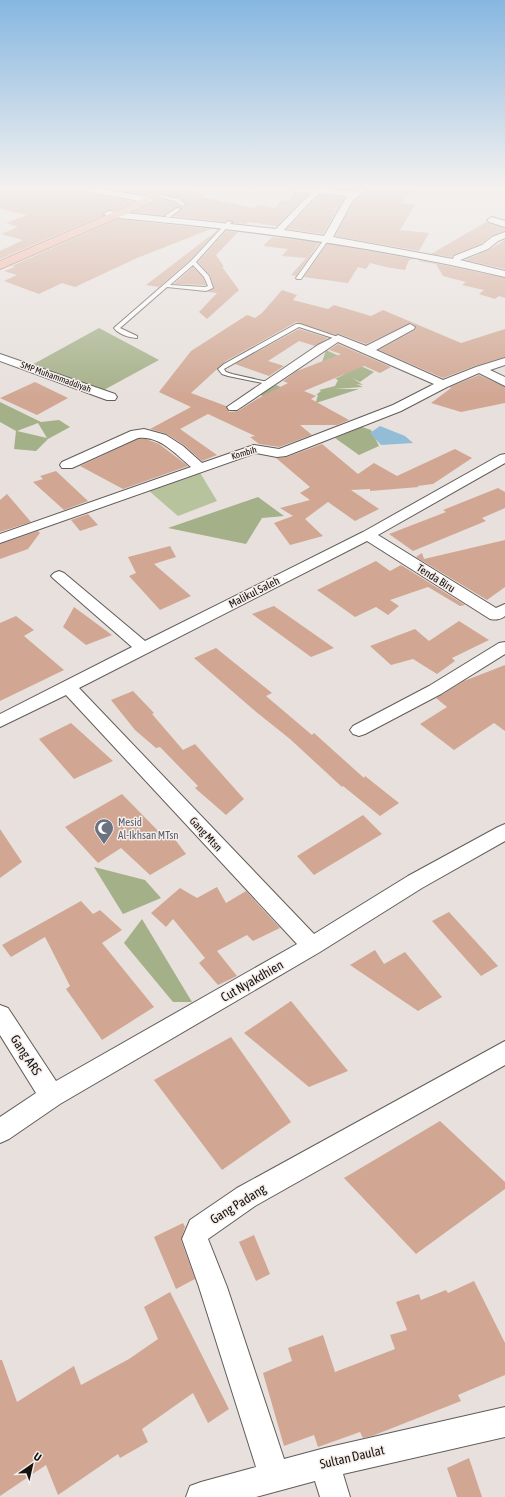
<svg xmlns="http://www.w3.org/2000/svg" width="505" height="1497" viewBox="0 0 505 1497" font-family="'Asap Condensed',sans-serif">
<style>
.green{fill:#b6c39c}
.forest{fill:#a4b088;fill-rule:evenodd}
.water{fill:#93bcd6}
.building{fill:#d1a793}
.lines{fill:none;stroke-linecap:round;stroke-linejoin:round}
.lane-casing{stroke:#625c59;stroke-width:2}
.street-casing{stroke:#625c59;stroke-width:2}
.highway-casing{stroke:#a67869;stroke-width:2}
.lane{fill:#fff;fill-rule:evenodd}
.street{fill:#fff;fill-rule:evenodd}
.highway{fill:#f4ae99;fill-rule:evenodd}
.labels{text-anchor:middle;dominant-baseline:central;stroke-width:3;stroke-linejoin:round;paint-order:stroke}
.far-street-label{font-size:9px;fill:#151311;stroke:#f5ede9}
.street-label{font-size:11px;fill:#151311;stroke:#f5ede9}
.worship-label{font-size:11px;fill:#5b616d;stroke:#f5ede9;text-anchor:start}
.near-street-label{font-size:13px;fill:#151311;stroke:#f5ede9}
</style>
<rect width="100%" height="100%" fill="#e7e0dc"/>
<path class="green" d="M199 471 217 501 178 516 148 490Z"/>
<path class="forest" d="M99 328 159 360 102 391 30 366Z
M326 350 374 372 360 382 352 378 363 385 356 384 363 387 334 389H359L316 403 286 409 259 394 276 385 316 402 318 395H316L321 391 319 390 335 386 338 380 335 379 345 374 322 362Z
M0 402 41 422 59 420 70 427 48 439 36 451 14 449 16 431 0 422ZM38 423 47 438 17 431Z
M362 427 371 430 379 446 359 455 335 438Z
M258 497 284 516 262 518 246 544 168 528Z
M94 867 145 880 161 898 123 914Z
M142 919 192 1002H173L124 943Z"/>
<path class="water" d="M380 426 405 436 413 443 381 445 370 433Z"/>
<path class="building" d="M0 189H85L90 193 134 202 114 210H107L103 213V215L0 259V251L23 240 1 234 18 227 6 223 27 215 0 209Z
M109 189H159L153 192H149L147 195Z
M175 189 206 194 201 197 254 208 257 205 275 208 282 200 289 201 296 191 299 193 308 194 277 226 249 222 246 224 233 223V221L228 220 225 222 173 216 182 209 177 207 164 216 134 212 159 199 174 202 181 207 186 206 187 204 180 198 166 195Z
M369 189H413L400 203 415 205 400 230 429 233 419 251 335 236 354 201Z
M320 195 345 197 323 234 287 229Z
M118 219 211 229 137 258 75 287 62 283 39 294 4 281 17 275 4 271 15 267 12 266Z
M486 222 505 228V231L491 236 481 244 453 255 452 257 431 254Z
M218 230 190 260 159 287 146 285Z
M226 231 238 232 216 255 224 267H222L239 290 207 319 199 312 217 293 208 292 214 288 210 275 198 262Z
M272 237 307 241 319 243 296 276 291 275 306 258 282 256 288 249 263 246Z
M505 240V269L465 260 489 250Z
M327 244 357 249 414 259 409 260 405 270 386 267 370 263 366 269 358 267 348 283 304 277Z
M420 260 505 278V298L499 296 495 299 479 294 484 290 462 285 466 282 443 276 436 264 418 261Z
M193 267 203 278 206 285 174 284Z
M282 290 297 295 293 300 328 309 334 305 371 316 383 310 461 343 505 329V357L475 366 443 378 379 350 415 330 416 327 411 323 366 344 339 334 336 335 300 323 296 322 226 361 191 393 226 406 229 412 238 411 257 399 288 383 283 381 297 371 341 354 329 350 338 344 391 367 380 373 364 366 304 391 316 396 311 399 349 420 337 425H300L312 435 279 447 259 444 250 437 255 436 208 414 180 429 217 455 202 461 184 445 167 434 150 429 191 407 159 392 191 351 247 315 255 318 262 313Z
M299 329 328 338 315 346 299 341 268 361 284 366 269 376 235 364Z
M479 375 505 387V403L461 412 431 403 451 388 450 387Z
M35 382 68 398 37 415 0 398Z
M138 439H146L159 444 188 466 123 489 80 466Z
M322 444 358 474 374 463 397 476 455 449 472 458 433 484 417 486 419 487 370 491V489L351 490 379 509 355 521 328 502 305 519 323 536 290 545 274 523 293 516 280 508 310 500 300 493 310 487 276 458 287 457Z
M56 471 88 501 64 510 33 482 43 479 40 476Z
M498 488 505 492V508L482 518 486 521 413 551 389 534 446 512 443 510Z
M7 494 31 522 0 532V500Z
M88 514 98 525 80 531 71 520Z
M38 531 40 533 28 549 0 559V544Z
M505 540V587L487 600 416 557 422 553 424 559Z
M170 546 176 557 154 564 191 596 160 610 129 576 136 573 128 557Z
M376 561 390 571 401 565 465 605 460 606 428 587 390 600 399 606 388 615 376 607 355 617 317 590Z
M274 606 334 648 311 657 252 614Z
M74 607 112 635 86 645 63 627Z
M16 616 34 630 24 636 64 670 0 701V623Z
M459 621 489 640 452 658 455 661 437 674 413 659 391 665 370 646 415 629 429 641Z
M216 648 272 693 266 696 312 735 314 733 364 778 365 776 399 803 380 816 343 786 342 787 290 739 255 711 194 658Z
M505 665V731L494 723 454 750 420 724 447 707 436 698 464 681Z
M133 691 154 713 152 714 183 750 195 744 244 799 226 815 195 788 198 786 160 747 156 748 135 730 111 700Z
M71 723 113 761 74 779 39 739Z
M122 794 165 838 171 834 186 854 150 875 121 848 98 863 65 827Z
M363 815 382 834 314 875 297 856Z
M0 829 22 862 0 878Z
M217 887 226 903 246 891 280 928 253 941 247 935 217 951 237 976 218 985 199 963 205 958 173 919 166 927 151 913 180 888 197 898Z
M81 901 93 914 100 910 122 930 102 943 154 1007 102 1040 66 989 70 986 45 937 11 957 2 945Z
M449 912 498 966 481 976 432 921Z
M375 950 384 964 405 952 442 997 418 1011 350 965Z
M291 1001 348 1071 309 1087 244 1033Z
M231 1037 291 1122 222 1170 154 1080Z
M440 1121 505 1182V1189L416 1254 344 1178Z
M183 1223 185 1227 181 1240 195 1279 176 1289 154 1237Z
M254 1235 270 1274 256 1281 239 1242Z
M474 1281 505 1343V1375L458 1395 461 1401 372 1436 363 1438 360 1432 318 1447 314 1435 284 1446 263 1373 292 1361 288 1348 323 1335 335 1372 395 1349 390 1335 407 1330 396 1302 419 1294 421 1300 446 1290 448 1293Z
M170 1292 229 1409 208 1423 193 1393 142 1429 148 1442 120 1458 118 1454 58 1495 46 1465 0 1496V1360H2L17 1402 74 1366 81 1385 129 1359 158 1339 144 1307Z
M469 1458 482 1497H457L447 1468Z"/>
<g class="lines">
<g class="lane-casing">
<path id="lane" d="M150 193 179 199 186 205 182 206 175 201 150 195Z
M177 208 181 209 170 217H166V215Z
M228 221 232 222 196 262 209 276 213 288 206 291 167 287 120 328 137 336V338C130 338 118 334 114 328L115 327 191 261ZM193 265 204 277 208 286 205 287 170 285Z
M325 238 329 239 301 279H297L296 278Z
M296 324H300L341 338 336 339 299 327 224 369 226 372 232 374 272 383V385L228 376 222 374 218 369 224 364Z"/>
</g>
<g class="street-casing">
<path id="street" d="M86 189H102L150 197 154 200 150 203 90 192Z
M295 189H324L355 191 359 189H368L353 200 333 237 453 259 454 256 482 245 492 237 505 232V238L498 241 488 249 460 260 505 271V277C374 246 242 229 108 217L104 214 108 211 276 229 311 193 299 192ZM320 193 347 196 324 236 284 230 312 200Z
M492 217 505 221V227L489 222 487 220Z
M410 324 415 327 414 329 376 350 443 380 476 367 505 358V365L490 370 505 377V386L479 373 447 387 401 411 286 456 277 457 256 453 0 543V534L191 467C176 454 159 435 138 438L72 468H62L60 465 62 462 131 431 144 429 166 435 183 446 202 463 254 445 279 449 393 405 434 384 338 342 237 410H229L227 407 318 345 338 335 366 346Z
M0 354 115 394 117 397 115 400H107L0 361Z
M505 454V463L378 535 496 608 505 604V616C500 620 496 620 490 619L367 541 79 688 314 934 408 876 498 827 505 824V841L422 888 320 952 60 1104 9 1139 0 1143V1117L36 1093 0 1035V1005L8 1008 56 1081 297 944 66 695 0 727V714L132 647 54 579 51 576 54 573 59 571 64 573 145 641 363 532 500 455Z
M505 642V654L441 694 365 734 359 736 353 734 350 730 353 726 429 686 499 643Z
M505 1041V1065L255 1206 208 1239 227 1287 284 1459 325 1448 505 1407V1437L343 1474 350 1497H320L315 1481 256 1497H186L190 1486 201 1482 256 1467 199 1287 182 1239 190 1220 237 1188Z"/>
</g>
<g class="highway-casing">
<path id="highway" d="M162 189H174L138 209 0 269V261L130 205Z"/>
</g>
<use href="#lane" class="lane"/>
<use href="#street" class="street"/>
<use href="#highway" class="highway"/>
</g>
<linearGradient id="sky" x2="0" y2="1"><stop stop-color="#86b7e1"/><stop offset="0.47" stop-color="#f4f1ef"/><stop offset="1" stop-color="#f4f1ef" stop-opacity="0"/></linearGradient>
<rect width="505" height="398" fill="url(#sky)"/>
<defs>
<g id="mosque-pin" transform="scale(1)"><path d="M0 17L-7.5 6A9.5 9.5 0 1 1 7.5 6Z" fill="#6b7280" stroke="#f5ede9"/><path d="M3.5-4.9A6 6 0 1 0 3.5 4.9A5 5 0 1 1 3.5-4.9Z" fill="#fff"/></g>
</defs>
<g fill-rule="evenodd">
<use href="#mosque-pin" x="104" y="828"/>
</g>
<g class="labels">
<g class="far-street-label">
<text transform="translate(56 377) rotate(20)">SMP Muhammaddiyah</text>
<text transform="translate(244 453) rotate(-16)">Kombih</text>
</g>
<g class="street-label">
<text transform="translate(436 578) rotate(32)">Tenda Biru</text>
<text transform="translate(254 592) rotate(-27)">Malikul Saleh</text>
<text transform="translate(206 834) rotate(47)">Gang Mtsn</text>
</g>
<g class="worship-label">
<text x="118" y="822">Mesid<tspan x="118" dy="13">Al-Ikhsan MTsn</tspan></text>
</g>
<g class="near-street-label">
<text transform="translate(252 981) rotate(-30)">Cut Nyakdhien</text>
<text transform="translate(26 1055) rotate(57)">Gang ARS</text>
<text transform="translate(238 1204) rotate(-32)">Gang Padang</text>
<text transform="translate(352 1457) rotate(-13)">Sultan Daulat</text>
</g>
</g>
<g transform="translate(32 1465) rotate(34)" stroke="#f5ede9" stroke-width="3" paint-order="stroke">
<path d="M0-3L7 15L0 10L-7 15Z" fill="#151311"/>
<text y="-6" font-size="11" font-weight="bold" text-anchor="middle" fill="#151311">U</text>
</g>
</svg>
